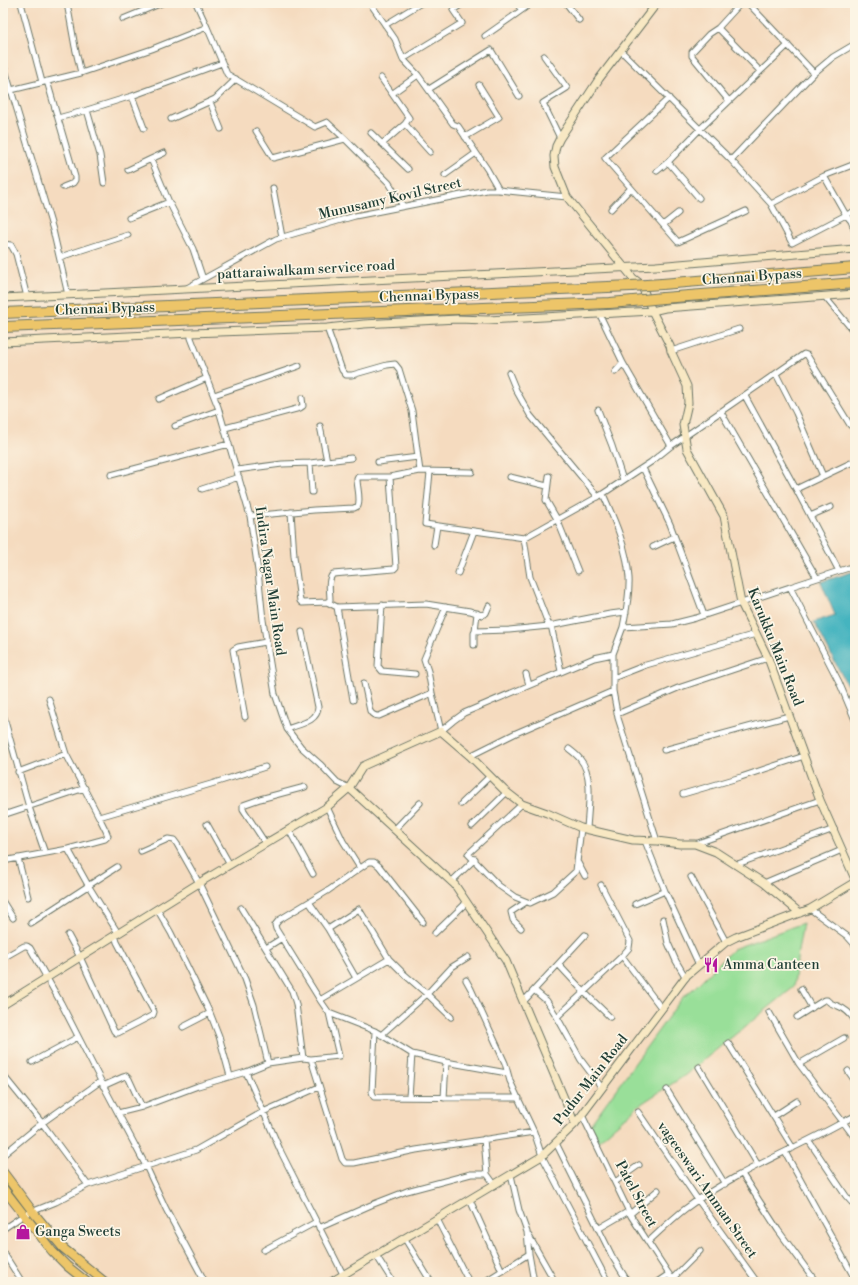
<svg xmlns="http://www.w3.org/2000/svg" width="858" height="1285" viewBox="0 0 858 1285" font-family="'Libre Bodoni',serif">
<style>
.green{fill:#99df99;stroke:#5c8e66}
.water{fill:#45b4bf;stroke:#32787a}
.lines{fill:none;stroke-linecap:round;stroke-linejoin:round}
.street-casing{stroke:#6a7465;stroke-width:7}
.secondary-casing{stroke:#6a7465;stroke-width:9}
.primary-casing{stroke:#6a7465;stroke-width:10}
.highway-casing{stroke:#6a7465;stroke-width:12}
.street{stroke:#fff;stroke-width:5}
.secondary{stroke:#f8e8c3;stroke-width:7}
.primary{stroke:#edc569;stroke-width:8}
.highway{stroke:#edc569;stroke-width:10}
.highway-bridge-casing{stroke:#6a7465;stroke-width:12;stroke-linecap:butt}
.highway-bridge{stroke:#edc569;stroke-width:10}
.labels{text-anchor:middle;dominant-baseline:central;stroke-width:3.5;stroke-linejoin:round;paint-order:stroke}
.street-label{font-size:14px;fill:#1f3d34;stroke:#fcf5e5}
.poi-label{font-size:14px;fill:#1f3d34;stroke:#fcf5e5;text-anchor:start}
</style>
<rect width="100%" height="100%" fill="#fcf5e5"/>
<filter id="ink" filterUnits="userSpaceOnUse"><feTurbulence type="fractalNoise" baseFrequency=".025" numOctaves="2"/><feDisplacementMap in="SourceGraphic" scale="8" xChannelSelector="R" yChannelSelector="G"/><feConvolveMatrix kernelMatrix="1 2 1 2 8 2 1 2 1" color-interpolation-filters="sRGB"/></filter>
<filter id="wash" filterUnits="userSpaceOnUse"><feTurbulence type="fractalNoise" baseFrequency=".012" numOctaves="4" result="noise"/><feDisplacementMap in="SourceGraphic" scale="16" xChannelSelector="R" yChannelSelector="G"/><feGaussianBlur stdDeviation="0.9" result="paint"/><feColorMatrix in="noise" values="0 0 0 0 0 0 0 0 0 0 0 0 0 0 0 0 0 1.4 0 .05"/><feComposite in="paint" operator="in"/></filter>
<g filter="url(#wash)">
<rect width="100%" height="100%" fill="#f5dbbf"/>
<path class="green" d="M803 923 798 951 794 987 684 1076 638 1106 598 1141 590 1125 682 998 693 989 733 949Z"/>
<path class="water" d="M855 571V682L847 685 814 622 835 615 821 582Z"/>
</g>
<g filter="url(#ink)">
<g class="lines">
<g class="street-casing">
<path id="street" d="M21 3 42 82
M67 3 75 47 81 73
M196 3 207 27
M370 3 395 39 403 59 418 75 453 124 458 126 487 169 499 190
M516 3 522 10 532 3
M566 3 579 20
M123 19 162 3
M385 25 421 3
M718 28 760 71
M485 36 522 10
M621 51 731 160 771 204
M544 56 567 88 543 103 560 138
M403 59 462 23 453 10 464 3
M3 63 53 230 68 295
M814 73 833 57 855 44
M381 78 409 118 405 124 382 144
M47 81 75 177V180L73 183 63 187
M429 89 491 50 519 96
M3 92 81 73 152 49 207 27 227 74 315 127 327 122 345 139 273 158 256 131
M393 93 418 75
M132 96 144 128
M669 98 605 158 678 242 746 211
M729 101 692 56V52L709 34 718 28 741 3
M210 102 221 129
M58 118 87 110
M171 119 215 99 236 79
M405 124 430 152
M371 133 408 169
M465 137 499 117 479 85
M345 139 389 183 403 206
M151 159 164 153
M731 160 814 73 748 3
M128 170 151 159 169 202 193 249 203 279
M657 171 668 162
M445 175 476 153
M824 176 846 215 792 243 771 204 824 176 855 164
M104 183 100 155 87 110 132 96 222 63
M273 188 282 237
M699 198 668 162 700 129 788 45
M611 209 631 188
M855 211 846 215 851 221 855 231
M129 218 169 202
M663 225 678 213
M3 244 11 245 16 254 27 297
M60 257 128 235
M185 289 276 239 355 216 487 190H499L567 197
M825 297 855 333
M599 313 623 363 671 446
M327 328 342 370 346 375H352L387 365 395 364 399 369 412 411 418 457 378 462
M191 333V338L218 407 250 516 258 571 263 620 275 694 287 729 301 747 320 764 337 782 349 788
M671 351 739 329
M615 372 623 363
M509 373 516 390 530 415 598 497
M776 374 796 413 823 476
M214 395 299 366
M745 396 796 489 839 571 855 566
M159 399 207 378
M598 410 612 446 623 480
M721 412 817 578
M175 426 219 410
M320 426 327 461
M225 428 300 408 303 406 302 398
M418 457 420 471 472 472
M310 463 312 492
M643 468 670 524 704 615
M237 470 282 464 310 463 351 458
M430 472 425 524 524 538 601 495 651 462 671 446 804 354 807 355 850 425
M111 475 229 444
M549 476 546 500 557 519 578 571
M510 477 547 486
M202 489 239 477
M796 489 855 461
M603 494C615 521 627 548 629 578 630 594 626 611 623 627
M291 512 294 556 300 601 302 603 327 602 337 607 426 604 470 611 482 615 486 613 489 606
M250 516 314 510 354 508 358 506C361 499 357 487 357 479L358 477H390L420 471
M810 516 831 507
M524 538 530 577 549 626 610 614 626 612
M434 545 437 526
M653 547 674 537
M458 573 474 531
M790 587 839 571
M327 602 330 600C330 591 327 580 333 574L394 569 396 567 390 477
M382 605 378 666 382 671 415 674
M337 607 353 700
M446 607 424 659 428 671 432 693 441 731 453 721 464 713 594 658 613 654
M551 625 561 671
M475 631 509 630 549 626
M474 645V633L475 631 477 613
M526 674 529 685
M613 678 646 665 756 634
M364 683 370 711C372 715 375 716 379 716L432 693
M49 699 66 754 99 817
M3 714 29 807 45 853
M617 714 678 688 768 658
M245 717 233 650 238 647 266 642
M287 729C299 724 318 722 318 707L302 632
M569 749C573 752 577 755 580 759 594 775 588 809 587 829
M664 750 789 716
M470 756 516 733 613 691
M18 772 66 754
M683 794 741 777 804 756
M461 804 490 776
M522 804 468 854 498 885 515 897 530 903 553 892 576 871 581 828
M327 807 343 841 360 868
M3 815 85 788
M207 824 230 865
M472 826 507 792
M289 830 313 874
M394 830 420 803
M645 841 665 891
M657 841 618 718 613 691V654L623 627 672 624 696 618 790 587 839 682 855 720
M266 844 243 809V805L260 799 305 787
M695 844 820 800
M141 851 168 839 174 840 177 844 199 883 245 979 254 1005 268 1063
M18 858 28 897
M3 861 68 849
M578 863 585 876
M735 865 834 829
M691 877 726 942
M451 882 475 859
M764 883 842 850
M601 885 630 941 629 948 622 956 662 1009
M3 902 13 918
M309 902 329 890 369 862H374L379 866 423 922
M635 904 665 891 699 965
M241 908 292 991 296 1004 303 1058
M157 909 171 933 210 1013 219 1036 230 1076
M810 909 847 936 855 945
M663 919 668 943 676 961 686 978
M31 923 117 867
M521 928 513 920 511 912 526 902
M328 929 359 909 389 959 405 975 427 994 451 1017
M118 933 88 885 68 849 105 839 108 836 106 831 99 817 211 784 265 767
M435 933 466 903
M68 935 80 957 114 1031 116 1033H118L153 1015 154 1012 117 942 115 935
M266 948 282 938
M3 958 24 946H27L30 948 61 1003 101 1081 146 1166 166 1209 205 1282
M558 964 584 992 557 1017 581 1060 602 1088
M466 980 471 989 505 1063 510 1081 534 1132 542 1156 608 1282
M801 989 812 1008
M534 990 547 1001 557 1017
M320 1000 276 929 275 925 279 920 309 902 328 929 356 978
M523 1002 585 935
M769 1012 799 1064 843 1122 855 1116
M329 1013 320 1000 389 959
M610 1017 584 992 622 956
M797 1017 824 1000H827C830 1004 833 1004 838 1006 846 1009 851 1014 855 1021
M183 1027 210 1013
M375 1031 372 1092 374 1097 519 1098
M381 1035 427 994 452 967 468 957
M728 1043 793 1148
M311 1059 342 1159 345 1163H354L416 1150 534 1132
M32 1062 78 1037
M799 1064 844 1038
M699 1067 758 1165
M848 1071 855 1081
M246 1072 281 1152 347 1282
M3 1075 42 1123 88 1185 196 1150 263 1112 319 1087
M103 1086 123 1077 126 1076 129 1079 142 1107
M667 1090 725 1184
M409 1097 412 1054
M444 1098 446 1062
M638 1112 698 1200 757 1282
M118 1113 142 1107 198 1086 246 1072 268 1063 303 1058 311 1059 339 1056 329 1013 375 1031 412 1054 446 1062 507 1073
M582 1115 631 1216 674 1282
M774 1116 797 1101
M484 1139 487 1174
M809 1141 846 1196 855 1206
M556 1143 612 1256 628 1282
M785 1152 855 1279
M3 1155 42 1123 101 1081
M742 1174 778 1230 816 1282
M511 1175 519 1210 527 1232 529 1254
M615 1182 639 1165
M470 1200 502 1271
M630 1214 658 1190
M437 1219 469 1282
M319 1228 371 1205 407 1191 471 1174H487L495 1185
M3 1229 24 1215 56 1202 88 1185
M598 1229 629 1211
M529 1236 555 1282
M405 1239 431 1282
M648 1242C660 1231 672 1219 685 1209 733 1173 791 1151 843 1122L855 1138
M264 1250 316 1222
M3 1252 22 1282
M376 1255 393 1282
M672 1279 700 1251
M484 1282 529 1254 534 1282
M657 1282 669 1274"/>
</g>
<g class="secondary-casing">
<path id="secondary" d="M657 3 599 79 560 138 556 146 554 156 555 167 567 197 633 278 641 284 652 311 670 346 671 351 687 386 688 403 683 425 687 449 724 516 741 603 768 658 820 800 855 879
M3 298 656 266 855 249
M3 342 191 333 327 328 364 324 457 319 488 320 652 311 665 308 855 294
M349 788 363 766 441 731 470 756 504 790 522 804 547 813 581 828 633 840 657 841 680 844H695L716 852 764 883 800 913
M3 1005 199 883 327 807 349 788 455 885 506 961 575 1124
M331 1282 542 1156 575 1124 687 975 726 942 736 937 810 909 855 882"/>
</g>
<g class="primary-casing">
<path id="primary" d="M3 1172 33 1212 63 1248 105 1282
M3 1188 52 1251 67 1266 87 1282"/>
</g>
<g class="highway-casing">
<path id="highway" d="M662 284 855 268
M663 298 855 283
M3 313 631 286
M3 327 610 303 633 301"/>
</g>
<use href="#street" class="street"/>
<use href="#secondary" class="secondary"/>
<use href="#primary" class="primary"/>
<use href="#highway" class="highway"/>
<g class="highway-bridge-casing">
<path id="highway-bridge" d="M631 286 662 284
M633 301 663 298"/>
</g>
<use href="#highway-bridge" class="highway-bridge"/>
</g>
</g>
<defs>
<g id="restaurant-bare" transform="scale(1.2)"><path d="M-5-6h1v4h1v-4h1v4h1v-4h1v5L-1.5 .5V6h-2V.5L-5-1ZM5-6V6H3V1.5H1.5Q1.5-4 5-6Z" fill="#b5179e" stroke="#fcf5e5" stroke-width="2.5" paint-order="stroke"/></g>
<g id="shop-bare" transform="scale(1.2)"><path d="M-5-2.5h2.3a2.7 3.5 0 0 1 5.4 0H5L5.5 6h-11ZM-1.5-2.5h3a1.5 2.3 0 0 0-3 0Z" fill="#b5179e" stroke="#fcf5e5" stroke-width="2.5" paint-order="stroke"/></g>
</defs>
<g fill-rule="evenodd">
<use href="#restaurant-bare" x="711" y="965"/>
<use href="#shop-bare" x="23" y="1232"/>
</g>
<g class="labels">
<g class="street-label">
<text transform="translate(390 199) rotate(-13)">Munusamy Kovil Street</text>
<text transform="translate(306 270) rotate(-3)">pattaraiwalkam service road</text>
<text transform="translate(752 277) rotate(-4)">Chennai Bypass</text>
<text transform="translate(429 296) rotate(-2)">Chennai Bypass</text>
<text transform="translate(105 309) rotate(-2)">Chennai Bypass</text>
<text transform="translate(270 581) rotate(82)">Indira Nagar Main Road</text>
<text transform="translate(775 647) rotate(68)">Karukku Main Road</text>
<text transform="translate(591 1080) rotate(-52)">Pudur Main Road</text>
<text transform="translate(707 1190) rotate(55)">vageeswari Amman Street</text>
<text transform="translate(636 1194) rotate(62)">Patel Street</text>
</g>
<g class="poi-label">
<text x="723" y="965">Amma Canteen</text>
<text x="35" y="1232">Ganga Sweets</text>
</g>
</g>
<rect width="858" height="1285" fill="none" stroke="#fcf5e5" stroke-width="16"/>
</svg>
